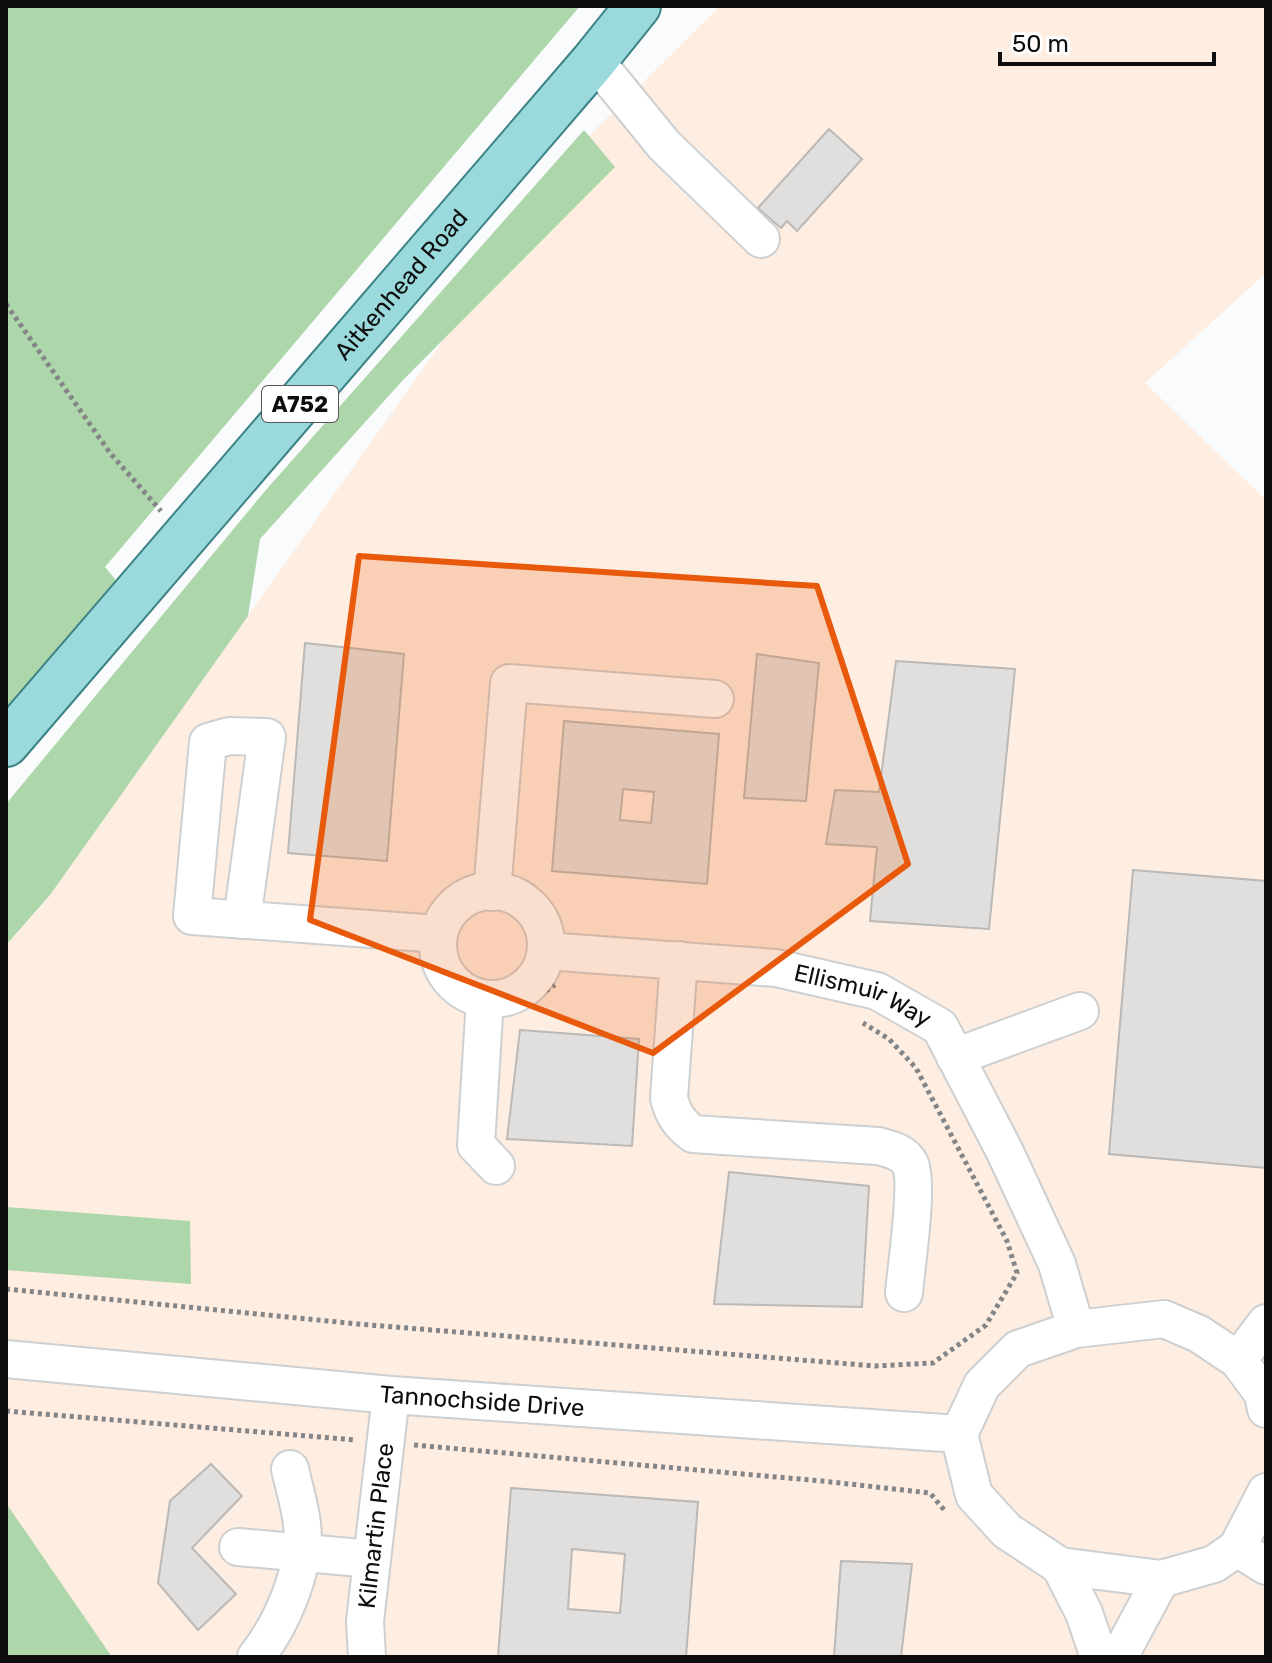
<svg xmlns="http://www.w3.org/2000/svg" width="1272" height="1663" viewBox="0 0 1272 1663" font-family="Rubik,sans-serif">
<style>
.industrial{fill:#feede1}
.green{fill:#add6aa}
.building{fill:#e0dfdd;stroke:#bab9b7;stroke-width:2;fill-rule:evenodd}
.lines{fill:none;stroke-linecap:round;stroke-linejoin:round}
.minor-casing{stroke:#cdcfd0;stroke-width:40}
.major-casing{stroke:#3d8385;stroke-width:48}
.path{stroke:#848586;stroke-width:5;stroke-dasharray:4 4;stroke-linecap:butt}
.minor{stroke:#fff;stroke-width:36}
.major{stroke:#9adadc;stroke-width:44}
.marked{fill:#e8590c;fill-opacity:0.2;stroke:#e8590c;stroke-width:6;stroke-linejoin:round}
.labels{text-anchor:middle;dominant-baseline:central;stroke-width:6;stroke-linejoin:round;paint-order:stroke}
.shield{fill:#fff;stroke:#565657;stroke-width:2}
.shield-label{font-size:22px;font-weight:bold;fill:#0e0e0f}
.street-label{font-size:24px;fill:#0e0e0f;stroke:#fff}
</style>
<rect width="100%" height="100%" fill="#f9fbfc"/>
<path class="industrial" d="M720 6H1266V273L1145 383 1266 500V1657H6V945L50 895 585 140Z"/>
<path class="green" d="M6 6H580L105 567 120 585 6 718Z
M584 130 615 167 403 380 260 539 248 616 50 895 6 945V804L265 491Z
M6 1207 190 1221 191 1284 6 1270Z
M6 1505 8 1506 112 1657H7Z"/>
<path class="building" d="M829 129 862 159 797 231 787 221 781 228 758 208Z
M305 643 404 654 387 861 288 853Z
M757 654 819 663 806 801 744 798Z
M896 661 1015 669 989 929 870 921 877 847 826 844 835 790 879 792Z
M564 721 719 734 707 884 552 871ZM623 789 654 792 651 823 620 820Z
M1133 870 1266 881V1168L1109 1154Z
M520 1030 639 1039 632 1146 507 1139Z
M729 1172 869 1186 862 1307 714 1304Z
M211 1464 242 1496 192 1548 236 1594 198 1630 158 1583 170 1501Z
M511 1488 698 1502 686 1657H498ZM572 1549 625 1554 620 1613 568 1609Z
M841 1561 912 1564 901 1657H834Z"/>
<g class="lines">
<g class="minor-casing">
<g id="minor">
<path d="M593 62 607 75 664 145 761 239"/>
<circle cx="492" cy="945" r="54"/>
<path d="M492 892 509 683 715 699"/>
<path d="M242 920 267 737 229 736 208 742 192 916 439 934"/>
<path id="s1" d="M546 951 776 968 877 991 940 1027 1004 1150 1057 1264 1076 1329"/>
<path d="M679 960 669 1098C673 1115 680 1124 693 1134L878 1146C890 1149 904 1152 910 1164 919 1182 906 1269 904 1293"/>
<path d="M485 999 476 1145 496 1166"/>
<path d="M955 1057 1080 1011"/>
<path id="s2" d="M6 1359 391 1395 959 1434"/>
<path d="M1238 1360 1266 1323"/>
<path d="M1266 1409 1263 1394 1238 1360 1199 1334 1164 1319 1076 1329 1018 1349 982 1385 959 1434 974 1495 1007 1531 1060 1566 1161 1579 1214 1564 1237 1548 1266 1492"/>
<path d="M238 1547 372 1559"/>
<path d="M1237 1548 1266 1566"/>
<path d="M1060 1566 1084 1613 1099 1657"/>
<path d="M256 1657C282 1624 307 1567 302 1524 300 1506 294 1487 290 1469"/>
<path id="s3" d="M367 1657 365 1621 391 1395"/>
<path d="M1119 1657 1161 1579"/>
</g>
</g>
<g class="major-casing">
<g id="major">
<path id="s4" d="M6 744 593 62 638 6"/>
</g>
</g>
<path class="path" d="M6 304 110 453 161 511
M521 991 530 1001 555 985
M6 1289 358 1324 875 1366 933 1363 986 1325 1017 1273 1007 1241 916 1068 889 1039 863 1023
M6 1411 356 1440
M414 1445 822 1481 930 1493 945 1511"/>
<use href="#minor" class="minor"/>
<use href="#major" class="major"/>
</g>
<path class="marked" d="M359 556 817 586 908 864 653 1053 310 920Z"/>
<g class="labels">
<rect class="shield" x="262" y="386" width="76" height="36" rx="6"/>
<g class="shield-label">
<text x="300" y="404">A752</text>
</g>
<g class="street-label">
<text stroke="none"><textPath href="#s4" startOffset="606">Aitkenhead Road</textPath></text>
<text stroke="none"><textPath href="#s1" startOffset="322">Ellismuir Way</textPath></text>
<text stroke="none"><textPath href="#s2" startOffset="478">Tannochside Drive</textPath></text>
<text stroke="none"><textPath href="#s3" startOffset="132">Kilmartin Place</textPath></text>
</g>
</g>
<rect width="1272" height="1663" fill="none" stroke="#0e0e0f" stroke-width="16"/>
<path d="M1000 52v12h214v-12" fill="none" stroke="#0e0e0f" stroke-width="4"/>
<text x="1012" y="52" font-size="24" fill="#0e0e0f" stroke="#ffffff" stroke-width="6" paint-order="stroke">50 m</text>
</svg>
